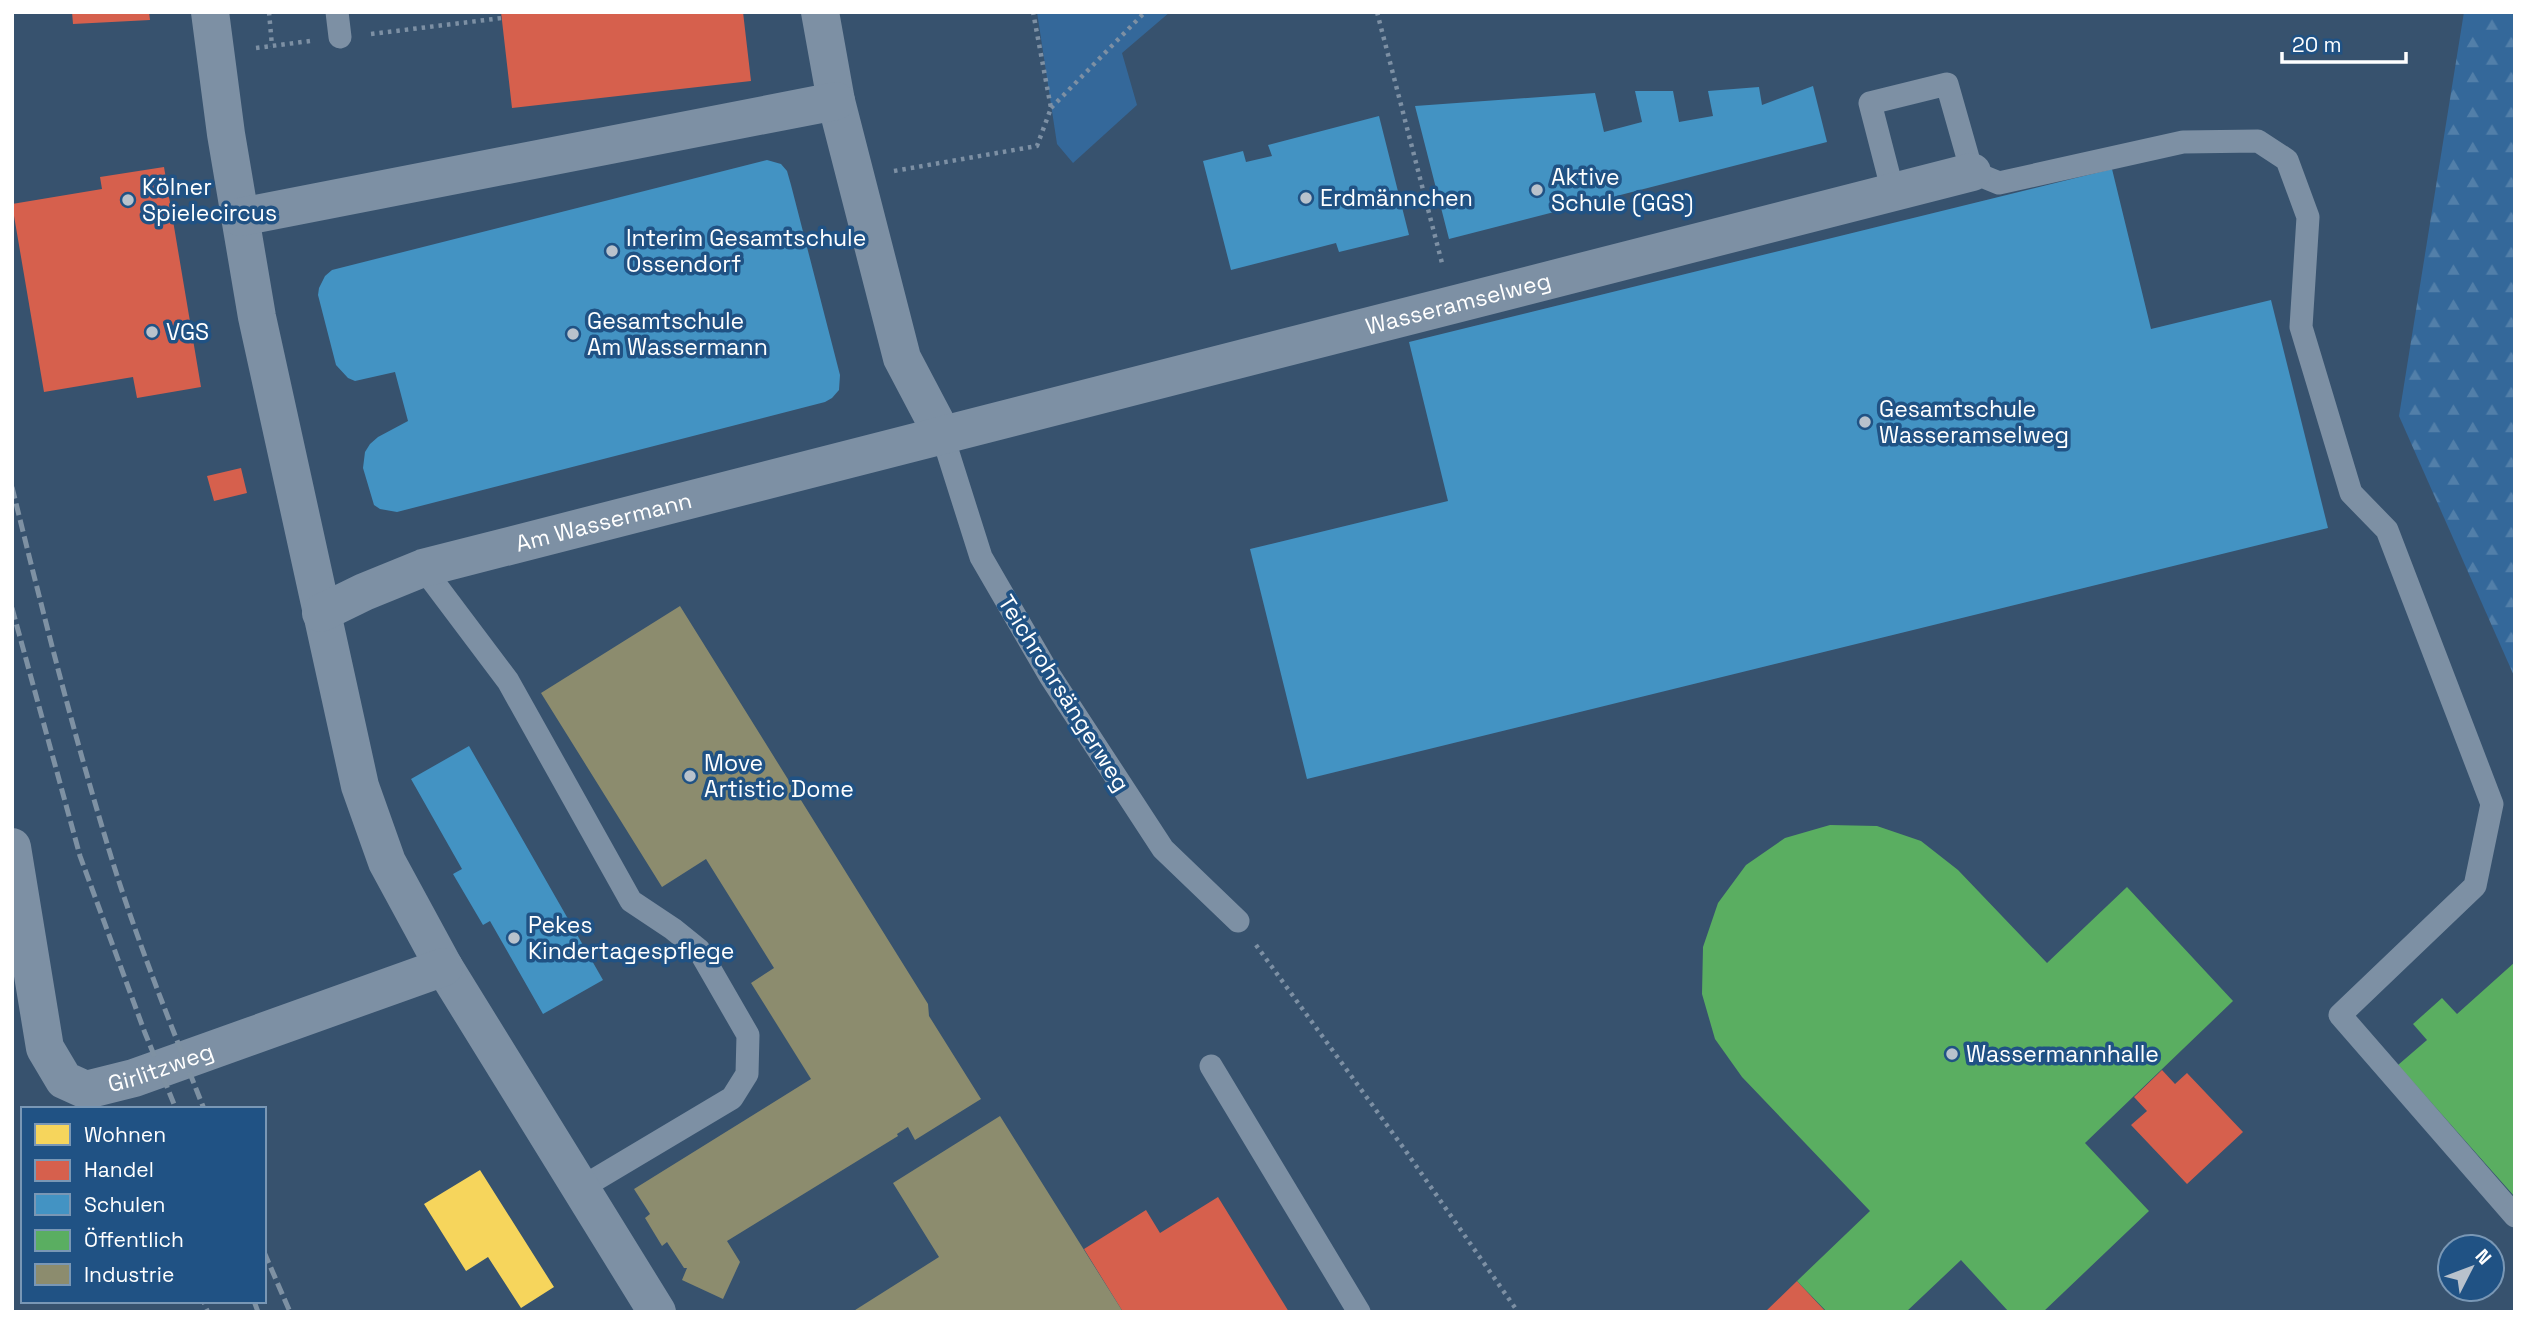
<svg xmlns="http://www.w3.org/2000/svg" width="2527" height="1324" viewBox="0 0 2527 1324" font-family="'Space Grotesk',sans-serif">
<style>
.forest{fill:url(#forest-firs)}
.park{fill:#34689a}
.homes{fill:#f6d55c}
.shops{fill:#d6604d}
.schools{fill:#4393c3}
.public{fill:#5aae61}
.industry{fill:#8c8c6e}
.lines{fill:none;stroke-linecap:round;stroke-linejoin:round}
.path{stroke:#7d90a4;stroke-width:4.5;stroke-dasharray:3.5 5;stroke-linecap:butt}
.lane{stroke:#7d90a4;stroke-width:23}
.street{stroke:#7d90a4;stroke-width:38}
.rail{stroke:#7e91a3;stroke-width:5;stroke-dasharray:12 5;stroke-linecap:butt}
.poi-dot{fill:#b9c2cc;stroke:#205284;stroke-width:2.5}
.labels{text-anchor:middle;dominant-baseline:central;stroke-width:7;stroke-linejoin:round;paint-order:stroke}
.poi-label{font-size:23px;fill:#fff;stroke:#205284;text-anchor:start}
.street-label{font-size:23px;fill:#fff;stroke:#205284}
</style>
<defs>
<pattern id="forest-firs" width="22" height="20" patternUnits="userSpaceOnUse" patternTransform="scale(1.75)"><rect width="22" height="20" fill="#34689a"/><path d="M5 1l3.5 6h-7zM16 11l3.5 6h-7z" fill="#527fa9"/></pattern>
</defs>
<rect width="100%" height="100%" fill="#37526e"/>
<path class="forest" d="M2464 12H2515V678L2399 416Z"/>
<path class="park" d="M1037 12H1170L1122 53 1137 105 1073 163 1057 144Z"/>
<path class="homes" d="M480 1170 554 1287 521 1308 488 1257 466 1271 424 1204Z"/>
<path class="shops" d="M72 12H149L150 20 73 24Z
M501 12H743L751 81 512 108Z
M164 167 201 387 137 398 133 377 44 392 12 204 102 189 100 177Z
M241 468 247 493 214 501 207 476Z
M2162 1070 2175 1084 2187 1073 2243 1132 2187 1184 2131 1125 2147 1111 2134 1097Z
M1218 1197 1289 1312H1123L1084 1249 1146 1210 1160 1233Z
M1797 1281 1826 1312H1765Z"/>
<path class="schools" d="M1813 86 1827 142 1449 239 1415 106 1595 93 1604 132 1642 122 1635 91H1673L1679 122 1713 116 1708 91 1759 87 1762 105Z
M1379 116 1409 235 1339 252 1336 243 1231 270 1203 161 1243 151 1246 162 1272 156 1268 145Z
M767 160 781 164 787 171 791 185 840 375 839 390 832 398 825 402 397 512 380 509 374 505 363 468 365 452 370 444 378 437 408 421 395 372 355 381 348 378 336 365 318 295 319 288 325 276 332 270Z
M2112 169 2151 329 2271 300 2328 528 1307 779 1250 549 1448 501 1409 342Z
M469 746 603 980 543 1014 490 921 483 925 453 874 462 869 411 779Z"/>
<path class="public" d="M1830 825 1877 826 1921 841 1958 870 2047 963 2127 887 2233 1001 2085 1143 2149 1211 2043 1312H2009L1961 1260 1906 1312H1827L1797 1281 1870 1211 1742 1077 1715 1039 1702 994 1703 947 1718 903 1746 865 1785 838Z
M2515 962V1197L2398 1065 2427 1040 2413 1024 2442 998 2457 1014Z"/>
<path class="industry" d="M680 606 928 1004 929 1016 981 1099 915 1140 908 1127 897 1134 898 1136 727 1241 740 1262 723 1299 682 1280 687 1268H684L667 1242 662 1246 645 1218 650 1214 634 1189 811 1079 751 983 774 968 706 859 662 887 541 693Z
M1000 1116 1123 1312H852L939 1257 893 1183Z"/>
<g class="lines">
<path class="path" d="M269 12 272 46
M1377 12 1443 267
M371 34 502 18
M256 48 310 41
M1051 108 1145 12
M894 171 1037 146 1051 108 1033 12
M1256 945 1405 1150 1518 1312
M203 1301 208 1312"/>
<path class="lane" d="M337 12 340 37
M1893 192 1870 103 1947 84 1972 172 1999 183 2183 142 2258 141 2287 160 2308 217 2301 327 2351 493 2387 530 2492 804 2475 886 2340 1015 2515 1216
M942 434 981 557 1050 676 1163 849 1238 921
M423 568 508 681 631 901 673 929 699 950 748 1035 747 1074 732 1098 581 1188
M1211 1066 1359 1312"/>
<g class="street">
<path d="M210 12 226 134 257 317 360 786 387 862 444 967 657 1312"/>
<path d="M820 12 836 101 902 358 942 434"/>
<path d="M240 217 836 101"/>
<path id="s1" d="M321 613 364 592 423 568 1972 172"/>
<path id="s2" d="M12 847 45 1048 64 1080 86 1090 134 1078 444 967"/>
</g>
<path class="rail" d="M12 487C41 605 71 724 106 840 133 931 169 1020 204 1109
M12 608 80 856 145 1033 176 1109
M264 1252 290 1312
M254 1301 258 1312"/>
</g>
<g class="poi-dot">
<circle cx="1537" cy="190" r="7"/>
<circle cx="1306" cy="198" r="7"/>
<circle cx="128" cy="200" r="7"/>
<circle cx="612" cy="251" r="7"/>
<circle cx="152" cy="332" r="7"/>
<circle cx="573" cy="334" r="7"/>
<circle cx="1865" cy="422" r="7"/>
<circle cx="690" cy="776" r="7"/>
<circle cx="514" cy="938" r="7"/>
<circle cx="1952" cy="1054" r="7"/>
</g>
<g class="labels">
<g class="poi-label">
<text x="1551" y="177">Aktive<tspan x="1551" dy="26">Schule (GGS)</tspan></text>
<text x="142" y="187">Kölner<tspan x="142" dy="26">Spielecircus</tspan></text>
<text x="1320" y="198">Erdmännchen</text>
<text x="626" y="238">Interim Gesamtschule<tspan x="626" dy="26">Ossendorf</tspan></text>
<text x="587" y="321">Gesamtschule<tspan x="587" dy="26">Am Wassermann</tspan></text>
<text x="166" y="332">VGS</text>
<text x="1879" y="409">Gesamtschule<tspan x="1879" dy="26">Wasseramselweg</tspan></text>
<text x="704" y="763">Move<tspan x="704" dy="26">Artistic Dome</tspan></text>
<text x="528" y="925">Pekes<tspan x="528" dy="26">Kindertagespflege</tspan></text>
<text x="1966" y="1054">Wassermannhalle</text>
</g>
<g class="street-label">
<text stroke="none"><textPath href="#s1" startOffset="1180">Wasseramselweg</textPath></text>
<text stroke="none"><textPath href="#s1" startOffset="298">Am Wassermann</textPath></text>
<text transform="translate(1064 693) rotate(58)">Teichrohrsängerweg</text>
<text stroke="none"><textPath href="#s2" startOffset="343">Girlitzweg</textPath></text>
</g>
</g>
<rect width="2527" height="1324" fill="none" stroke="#ffffff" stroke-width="28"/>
<rect x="21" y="1107" width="245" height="196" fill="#205284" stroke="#7997b5" stroke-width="2"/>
<rect x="35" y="1124" width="35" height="21" fill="#f6d55c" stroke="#7997b5" stroke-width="2"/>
<text x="84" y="1142" font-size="21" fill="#ffffff">Wohnen</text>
<rect x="35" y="1160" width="35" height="21" fill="#d6604d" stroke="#7997b5" stroke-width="2"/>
<text x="84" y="1177" font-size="21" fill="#ffffff">Handel</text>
<rect x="35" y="1194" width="35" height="21" fill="#4393c3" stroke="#7997b5" stroke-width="2"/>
<text x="84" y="1212" font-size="21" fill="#ffffff">Schulen</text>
<rect x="35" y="1230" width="35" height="21" fill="#5aae61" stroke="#7997b5" stroke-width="2"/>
<text x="84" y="1247" font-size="21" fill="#ffffff">Öffentlich</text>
<rect x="35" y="1264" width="35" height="21" fill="#8c8c6e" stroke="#7997b5" stroke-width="2"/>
<text x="84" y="1282" font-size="21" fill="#ffffff">Industrie</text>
<g transform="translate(2471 1268) rotate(48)"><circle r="33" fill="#205284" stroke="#7997b5" stroke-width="2"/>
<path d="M0-5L12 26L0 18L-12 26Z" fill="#b9c2cc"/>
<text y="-10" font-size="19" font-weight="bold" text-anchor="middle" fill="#ffffff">N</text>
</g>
<path d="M2282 52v10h124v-10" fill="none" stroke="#ffffff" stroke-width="3.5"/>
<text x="2292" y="52" font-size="21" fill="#ffffff" stroke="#205284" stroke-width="5" paint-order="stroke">20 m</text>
</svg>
